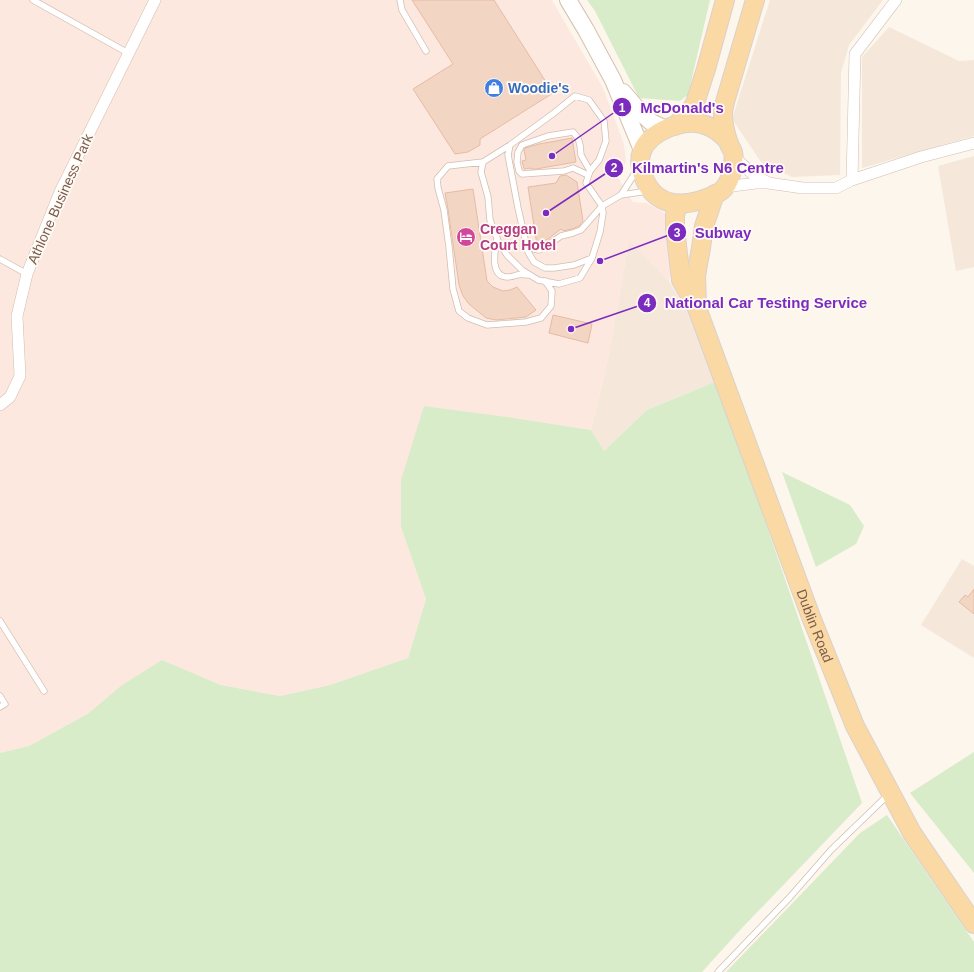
<svg xmlns="http://www.w3.org/2000/svg" width="974" height="972" viewBox="0 0 974 972" font-family="Arial,sans-serif">
<style>
.residential{fill:#f5e8da}
.commercial{fill:#fde8e0}
.green{fill:#d8ecc9}
.building{fill:#f3d5c3;stroke:#e6bba3}
.lines{fill:none;stroke-linecap:round;stroke-linejoin:round}
.service-casing{stroke:#d1beb0;stroke-width:7}
.minor-casing{stroke:#d1beb0;stroke-width:12}
.secondary-casing{stroke:#d6c0b0;stroke-width:18}
.primary-casing{stroke:#dad1cd;stroke-width:20}
.service{stroke:#fff;stroke-width:5.5}
.minor{stroke:#fff;stroke-width:11}
.secondary{stroke:#fff;stroke-width:16}
.primary{stroke:#fbd9a5;stroke-width:18}
.labels{text-anchor:middle;dominant-baseline:central;stroke-width:3.5;stroke-linejoin:round;paint-order:stroke}
.shop-label{font-size:14px;font-weight:bold;fill:#366cbe;stroke:#fffaf3;text-anchor:start}
.street-label{font-size:14px;fill:#7a5c4d;stroke:#fffaf3}
.hotel-label{font-size:14px;font-weight:bold;fill:#b23c85;stroke:#fffaf3;text-anchor:start}
.leader{fill:none;stroke:#7b2cbf;stroke-width:1.5}
.callout-dot{fill:#7b2cbf;stroke:#fffaf3;stroke-width:1.5}
.mark-label{font-size:12px;text-anchor:middle;font-weight:bold;fill:#fff}
.callout-label{font-size:15px;text-anchor:middle;font-weight:bold;fill:#7b2cbf;stroke:#fffaf3;stroke-width:3.5;stroke-linejoin:round;paint-order:stroke}
</style>
<rect width="100%" height="100%" fill="#fdf6ec"/>
<path class="residential" d="M770 0H883L849 45 841 73 840 175 792 177 761 162 732 119Z
M889 27 959 61 974 60V136L862 168V57Z
M974 156V267L956 271 938 166Z
M629 240 669 281 698 330 717 381 647 410 604 451 591 430 609 353Z
M962 559 974 566V658L921 625Z"/>
<path class="commercial" d="M0 0H552L603 88 624 144 626 162 618 178 633 202 646 203 658 209 671 218 673 259 669 281 629 241 609 353 591 430 508 417 424 406 401 527 426 599 408 658 330 685 280 696 221 685 162 660 89 713 29 746 0 753Z"/>
<path class="green" d="M587 0H710L688 95 680 101 639 98 595 11Z
M717 381 862 803 741 929 702 972H0V753L29 746 89 713 122 685 162 660 221 685 280 696 330 685 408 658 426 599 401 527V480L424 406 508 417 591 430 604 451 647 410Z
M782 472 850 505 864 526 856 544 816 567Z
M974 752V873L910 793Z
M887 815 974 942V972H726L860 833Z"/>
<path class="building" d="M412 0H494L553 93 480 139V145L468 152 455 154 413 89 453 64Z
M572 138 576 162 536 169H531V168L524 169 522 161 526 160 524 150 525 148 539 144Z
M566 175 577 182 583 221 579 226 572 229 563 231 561 229 548 239 537 245 528 187 556 183 560 176Z
M473 189 487 281 493 287 503 291 510 290 517 287 536 310 526 317 496 320 486 318 469 304 463 296 459 285 448 209 445 193Z
M553 315 592 324 588 343 549 333Z
M974 589V614L959 602 965 595 968 597Z"/>
<g class="lines">
<g class="service-casing">
<path id="service" d="M33 0 128 53
M400 0 402 10 426 51
M510 145 508 155 518 208 528 252 534 262 545 268H554L574 265 592 258
M483 162 481 172 488 197 490 220 498 241 507 255 522 270 538 280 559 284 580 278 592 258 600 232 603 213 602 206 621 195 648 191
M588 175 573 168 564 171 522 174 519 171 517 162 518 152 522 145 548 136 573 132 578 138 580 145 581 155 590 171
M621 195 637 170
M497 238C495 250 489 277 508 277 511 277 514 276 517 275 521 274 525 275 529 275
M526 244 534 249 539 250 546 246 561 236 573 233 581 230 602 206 586 183 590 171 599 160 606 141 604 121 589 100 575 96 554 113 510 145 483 162 448 166 437 179 438 188 444 210 449 247 453 289 459 311 468 318 487 325 526 322 541 318 551 306 552 291 545 281
M0 259 27 274
M0 621 44 691
M0 696 5 704 0 707
M718 972 790 897 831 850 889 794"/>
</g>
<g class="minor-casing">
<path id="minor" d="M733 156 755 176 767 182
M852 180 855 54 896 0
M725 187 756 183H768L803 188H836L852 180 921 157 974 143
M0 405 10 397 20 376 17 316 27 274 60 192 155 0"/>
</g>
<g class="secondary-casing">
<path id="secondary" d="M568 0 586 30 613 80 642 150
M623 92 641 113 651 122 666 129"/>
</g>
<g class="primary-casing">
<g id="primary">
<path d="M675 126 690 111 695 103 706 69 725 0"/>
<path d="M729 143C722 133 713 127 702 124 683 119 650 131 642 151 639 159 640 167 643 175 652 203 675 208 701 200 708 198 721 193 725 187 731 180 735 161 733 152 732 149 730 147 729 144 726 135 723 123 723 114 723 110 724 106 725 102L755 0"/>
<path id="s1" d="M678 204 675 215V228L681 280 697 308 811 617 855 726 912 833 974 924"/>
<path d="M697 305 696 276 698 264 701 248 704 226 715 194"/>
</g>
</g>
<use href="#service" class="service"/>
<use href="#minor" class="minor"/>
<use href="#secondary" class="secondary"/>
<use href="#primary" class="primary"/>
</g>
<defs>
<g id="shop-disc" transform="scale(1)"><circle r="9.5" fill="#3f7fe0" stroke="#fffaf3"/><path d="M-5-2.5h2.3a2.7 3.5 0 0 1 5.4 0H5L5.5 6h-11ZM-1.5-2.5h3a1.5 2.3 0 0 0-3 0Z" fill="#fff"/></g>
<g id="hotel-disc" transform="scale(1)"><circle r="9.5" fill="#d1479c" stroke="#fffaf3"/><path d="M-6-4.5h1.5V1H6V5H4.5V3h-9V5H-6ZM-4 0a1.8 1.8 0 1 1 3.6 0ZM.5 0V-2.5h3Q6-2.5 6 0Z" fill="#fff"/></g>
</defs>
<g fill-rule="evenodd">
<use href="#shop-disc" x="494" y="88"/>
<use href="#hotel-disc" x="466" y="237"/>
</g>
<g class="labels">
<g class="shop-label">
<text x="508" y="88">Woodie's</text>
</g>
<g class="street-label">
<text transform="translate(60 199) rotate(-66)">Athlone Business Park</text>
<text stroke="none"><textPath href="#s1" startOffset="448">Dublin Road</textPath></text>
</g>
<g class="hotel-label">
<text x="480" y="229">Creggan<tspan x="480" dy="16">Court Hotel</tspan></text>
</g>
</g>
<path class="leader" d="M552 156L622 107M546 213L614 168M600 261L677 232M571 329L647 303"/>
<g class="callout-dot">
<circle cx="552" cy="156" r="4"/>
<circle cx="546" cy="213" r="4"/>
<circle cx="600" cy="261" r="4"/>
<circle cx="571" cy="329" r="4"/>
<circle cx="622" cy="107" r="10"/>
<circle cx="614" cy="168" r="10"/>
<circle cx="677" cy="232" r="10"/>
<circle cx="647" cy="303" r="10"/>
</g>
<g class="mark-label">
<text x="622" y="112">1</text>
<text x="614" y="172">2</text>
<text x="677" y="237">3</text>
<text x="647" y="307">4</text>
</g>
<g class="callout-label">
<text x="682" y="113">McDonald's</text>
<text x="708" y="173">Kilmartin's N6 Centre</text>
<text x="723" y="238">Subway</text>
<text x="766" y="308">National Car Testing Service</text>
</g>
</svg>
